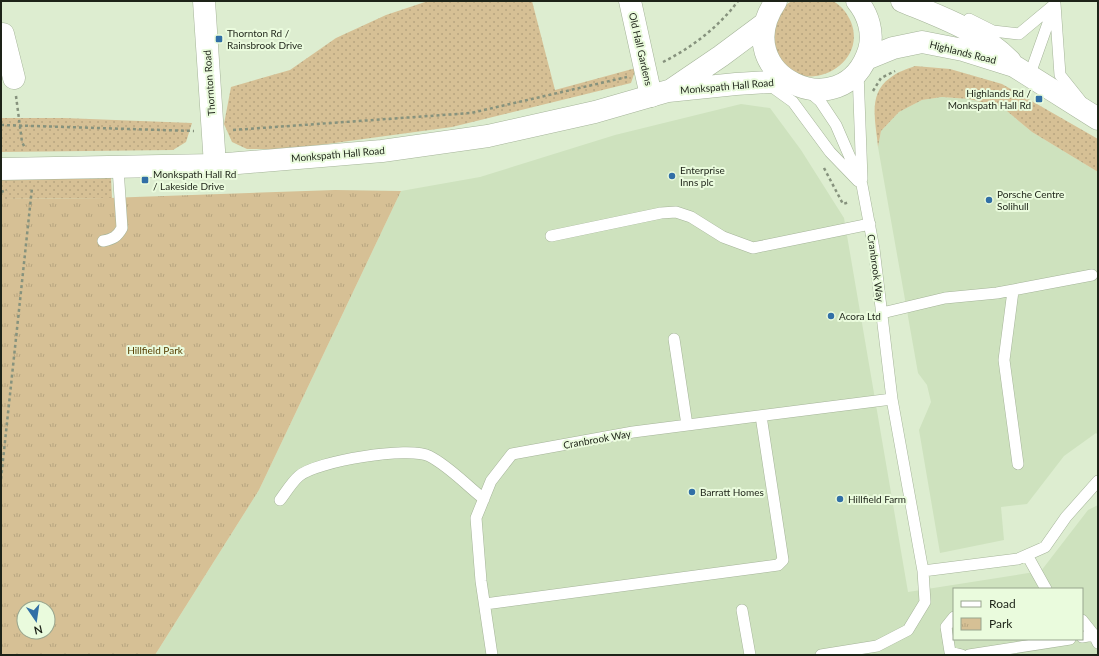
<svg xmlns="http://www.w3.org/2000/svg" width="1099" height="656" viewBox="0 0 1099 656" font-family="Lato,sans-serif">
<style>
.built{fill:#cee2be;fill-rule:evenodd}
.grass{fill:url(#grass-dots)}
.park{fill:url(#park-tufts);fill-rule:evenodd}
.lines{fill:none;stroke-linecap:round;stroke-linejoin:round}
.service-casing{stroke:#a5b499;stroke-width:12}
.minor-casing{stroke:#a5b499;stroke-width:23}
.tertiary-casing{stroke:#a5b499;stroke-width:23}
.path{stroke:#86927d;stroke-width:2.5;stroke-dasharray:3 3;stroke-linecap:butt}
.service{stroke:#fff;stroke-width:11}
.minor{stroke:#fff;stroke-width:22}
.tertiary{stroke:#fff;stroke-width:22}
.poi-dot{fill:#316fa6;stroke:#eafbdd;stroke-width:1.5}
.labels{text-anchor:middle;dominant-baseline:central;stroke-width:4;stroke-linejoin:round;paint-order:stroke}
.poi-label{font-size:10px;fill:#1d2318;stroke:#eafbdd;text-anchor:start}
.street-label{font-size:10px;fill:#1d2318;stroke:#eafbdd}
.park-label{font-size:10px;fill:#563e00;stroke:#eafbdd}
</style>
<defs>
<pattern id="grass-dots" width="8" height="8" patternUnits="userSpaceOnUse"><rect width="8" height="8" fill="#d6c095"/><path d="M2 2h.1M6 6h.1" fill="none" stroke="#b7a580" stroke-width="1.8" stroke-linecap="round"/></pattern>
<pattern id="park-tufts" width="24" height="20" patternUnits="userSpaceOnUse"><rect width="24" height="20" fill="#d6c095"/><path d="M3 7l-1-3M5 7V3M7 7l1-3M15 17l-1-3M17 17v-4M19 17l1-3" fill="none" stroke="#b7a580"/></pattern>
</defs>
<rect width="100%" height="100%" fill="#ddedd0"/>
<path class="built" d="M942 97 969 99 1002 107 1032 132 1098 172V435L1096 433 1064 456 1027 504 1001 507 1004 540 940 553 919 430 931 402 927 385 918 373 878 147 881 131 899 112 922 100Z
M741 104 770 108 801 150 844 218 908 592 1041 571 1088 510 1098 505V655H155L259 490 401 191 480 177 615 135ZM954 589H1082V639H954Z"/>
<path class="grass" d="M428 1H532L555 90 636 68 631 83 452 127 290 149H247L232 142 224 124 231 87 290 70 336 38 386 15Z
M792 1H833C842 6 847 13 851 22 869 69 797 99 776 55 774 50 774 42 774 37 772 22 779 8 792 1Z
M915 66 950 69 1002 84 1098 139V172L1032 132 1002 107 969 99 942 97 922 100 899 112 881 131 878 147C876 123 867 94 890 78 897 72 907 69 915 66Z
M1 118H64L192 123 186 142 173 150 1 152Z
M111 178 112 198 1 199V179Z"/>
<path class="park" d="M335 190 401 191 259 490 155 655H1V199L107 198ZM24 608H48V632H24Z"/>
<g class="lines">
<g class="service-casing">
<path id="service" d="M1055 4 1060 75 1080 100
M969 19 993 31 1019 34 1055 4
M858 72 862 179
M1030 74 1053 9
M768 84 793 102 830 152 858 181
M551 236 661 213 676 212 691 217 723 237 753 248 870 224
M103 241C113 239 117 237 122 228L118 168
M1013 291 1004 360 1018 464
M882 313 945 298 997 293 1092 275
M674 339 687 425
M892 399 923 571
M280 500C286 492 292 482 299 476 316 461 410 446 429 456 449 466 466 485 484 499
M1027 555 1046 589
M485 604 778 565 783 560 761 416
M742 610 750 655
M954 617 946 627 950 652 962 655
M1082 620 1094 635 1098 643
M1082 637 1094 635
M492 655 481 581 476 518 491 481 512 454 633 432 892 399 874 249 862 185 836 125 820 101 808 91
M821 655 877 646 908 630 925 602 923 571 1018 559 1045 547 1066 517 1098 481
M969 655 1070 639"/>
</g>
<g class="minor-casing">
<path id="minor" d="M630 1 651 96
M3 34 14 78"/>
</g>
<g class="tertiary-casing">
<path id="tertiary" d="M204 1 215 165
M776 1C725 76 844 130 869 50 874 33 868 14 857 1
M902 1C941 17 979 30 1010 61
M866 59 893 48 922 42 963 50 1014 66 1098 119
M671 90 721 56 764 24
M1 169 215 165 382 151 488 136 595 112 668 91 736 84 786 81"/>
</g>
<path class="path" d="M663 62C691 48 719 27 738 1
M873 91 881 78 895 71
M16 96 22 142 25 148
M1 125 194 131
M233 130 471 113 627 77
M824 168 843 204 850 202
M1 192 7 190
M1 479 32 188"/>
<use href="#service" class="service"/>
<use href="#minor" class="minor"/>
<use href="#tertiary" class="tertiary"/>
</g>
<g class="poi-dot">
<rect x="215" y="35" width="8" height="8" rx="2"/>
<rect x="1035" y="95" width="8" height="8" rx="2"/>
<circle cx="672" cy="176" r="4"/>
<rect x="141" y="176" width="8" height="8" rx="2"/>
<circle cx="989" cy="200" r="4"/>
<circle cx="831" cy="316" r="4"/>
<circle cx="692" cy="492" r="4"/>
<circle cx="840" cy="499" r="4"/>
</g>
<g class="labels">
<g class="poi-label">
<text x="227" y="33">Thornton Rd /<tspan x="227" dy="12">Rainsbrook Drive</tspan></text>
<text x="1031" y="93" text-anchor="end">Highlands Rd /<tspan x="1031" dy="12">Monkspath Hall Rd</tspan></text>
<text x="680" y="170">Enterprise<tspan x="680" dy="12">Inns plc</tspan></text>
<text x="153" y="174">Monkspath Hall Rd<tspan x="153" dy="12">/ Lakeside Drive</tspan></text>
<text x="997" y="194">Porsche Centre<tspan x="997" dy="12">Solihull</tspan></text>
<text x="839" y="316">Acora Ltd</text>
<text x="700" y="492">Barratt Homes</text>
<text x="848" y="499">Hillfield Farm</text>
</g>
<g class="street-label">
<text transform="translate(641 49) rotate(77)">Old Hall Gardens</text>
<text transform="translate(963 52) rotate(14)">Highlands Road</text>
<text transform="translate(209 83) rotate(-94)">Thornton Road</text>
<text transform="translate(727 86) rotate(-5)">Monkspath Hall Road</text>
<text transform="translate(338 154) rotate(-5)">Monkspath Hall Road</text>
<text transform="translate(876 268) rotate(82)">Cranbrook Way</text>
<text transform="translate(597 439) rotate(-10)">Cranbrook Way</text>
</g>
<g class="park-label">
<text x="155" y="350">Hillfield Park</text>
</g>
</g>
<rect width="1099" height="656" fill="none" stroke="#1d2318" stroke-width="4"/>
<rect x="953" y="588" width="130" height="52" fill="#eafbdd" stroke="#98a58e"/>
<rect x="961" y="601" width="20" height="6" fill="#ffffff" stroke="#98a58e"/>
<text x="989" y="608" font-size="12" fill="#1d2318">Road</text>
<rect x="961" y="618" width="20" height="12" fill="url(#park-tufts)" stroke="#98a58e"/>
<text x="989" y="628" font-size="12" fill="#1d2318">Park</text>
<g transform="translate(36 620) rotate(167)"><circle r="19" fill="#eafbdd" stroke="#98a58e"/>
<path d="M0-3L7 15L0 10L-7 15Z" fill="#316fa6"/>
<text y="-6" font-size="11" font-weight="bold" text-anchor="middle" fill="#1d2318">N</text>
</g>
</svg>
